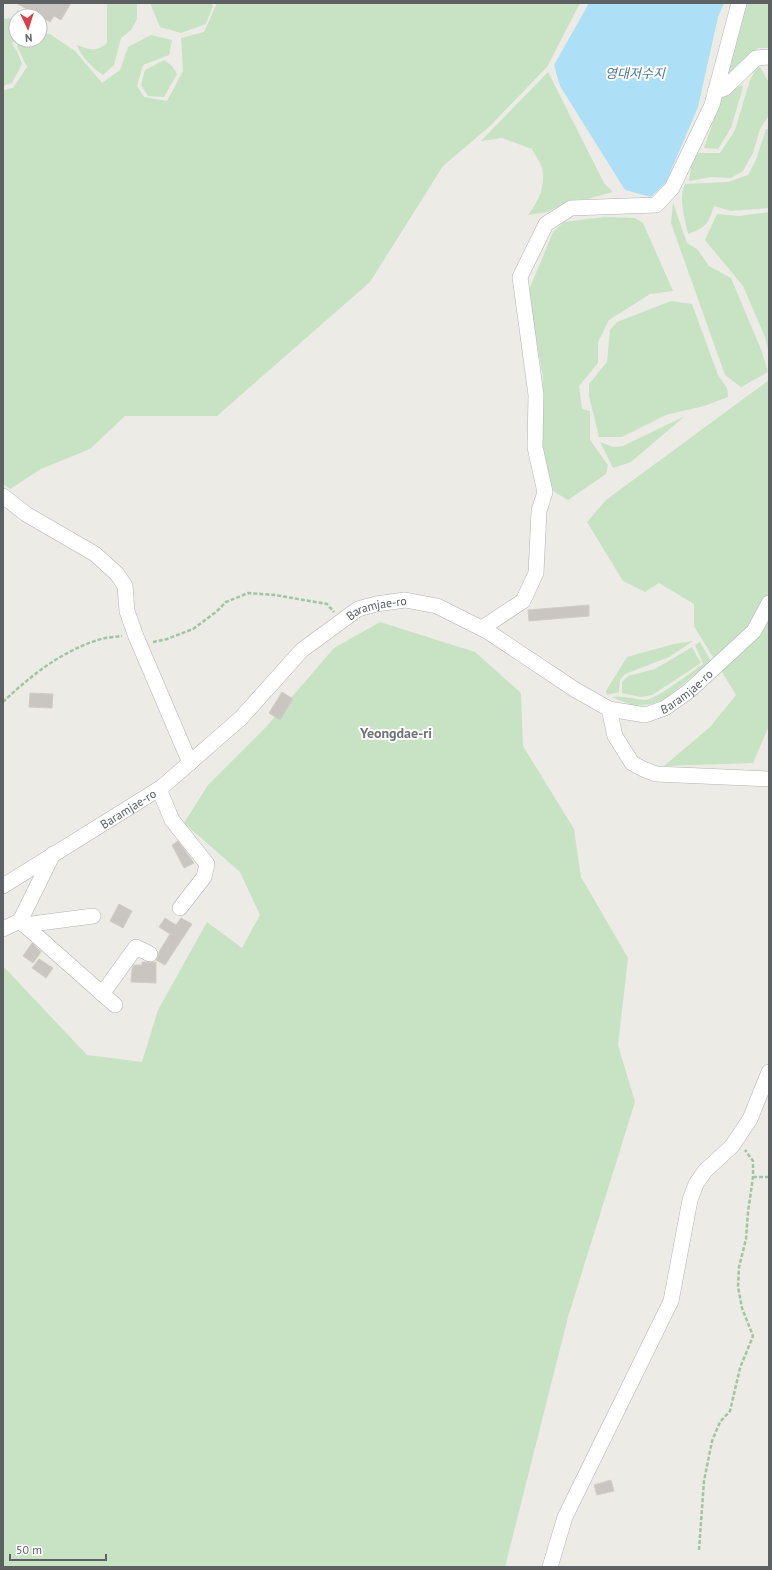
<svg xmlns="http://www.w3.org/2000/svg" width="772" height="1570" viewBox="0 0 772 1570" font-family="'PT Sans','Noto Sans KR',sans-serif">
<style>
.green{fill:#c8e2c4}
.water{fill:#ade0f6}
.building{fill:#c9c6c2;stroke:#d2ccc4}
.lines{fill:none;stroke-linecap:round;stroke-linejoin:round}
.minor-casing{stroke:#b0b3b6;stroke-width:16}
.path{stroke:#a0c5a5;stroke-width:2.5;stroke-dasharray:4 2;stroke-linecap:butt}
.minor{stroke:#fff;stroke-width:15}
.labels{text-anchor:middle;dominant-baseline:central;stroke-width:4;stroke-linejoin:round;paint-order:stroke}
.street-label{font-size:12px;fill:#5d6164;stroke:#fff}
.water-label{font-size:13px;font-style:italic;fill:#457796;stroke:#fff}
.quarter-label{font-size:14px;font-weight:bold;fill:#6e7376;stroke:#fff}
</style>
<rect width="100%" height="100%" fill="#edebe5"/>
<path class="green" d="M107 3H137V19L131 30 121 38 114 65 103 75C93 68 81 57 77 45 89 50 97 52 107 43Z
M150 3H211L213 6 206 24 181 33 160 27Z
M215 3H580L547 67 490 126 443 166 370 282 217 416H125L90 449 41 469 10 489 3 484V90L13 88 27 67 17 46 20 40H40V34H50L75 51 102 83 120 70 128 47 151 35 172 40 169 55 143 65 137 86 144 97 167 101 183 71 181 38 204 32 216 5Z
M746 3H769V48H758L725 83Z
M10 18 16 19V35L12 44 17 51 22 64 12 83 3 86V19Z
M164 60 172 66 177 74 164 97 148 96 141 85 145 70Z
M757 67H760L769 83V115L760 129 753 153 743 171 731 178 711 177 689 181 692 161 697 153H720L735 130 750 80Z
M548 72 604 183 613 192 587 199 572 200 547 212 528 215C539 201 546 185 542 168 540 162 535 155 532 149L502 138 481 141Z
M742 85 743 87 731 128 718 149 704 148 722 96Z
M766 129H769V208L731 211 714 206C708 224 707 227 688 234 685 218 678 199 685 184L728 182 748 175 756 160Z
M673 203 687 243 697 249 709 266 731 278 762 352 768 372 741 387 725 375 671 223Z
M769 212V354L765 337 743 286 705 240 717 214 739 216Z
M604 217 635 218 643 223 673 291 650 294 609 320 598 342V363L579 386 582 409 590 411V440L608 465 606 474 568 500 553 491 541 443 543 377 528 293 553 232 564 222Z
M671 301 692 304 718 375 727 388 728 397 704 406 666 415 622 437H599L589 396V384L607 362 610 330 617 322Z
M769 380V726L753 763 664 766 710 727 736 695 694 626V604L659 583 645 592 623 581 587 522 606 500Z
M685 416 631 462 613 468 600 442 613 447 623 446Z
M380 622 475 652 521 693 523 746 574 829 581 877 628 958 618 1045 635 1102 568 1317 505 1567H3V966L87 1055 142 1062 158 1010 207 922 242 948 260 915 240 872 184 823 208 785 266 727 334 648Z
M693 641 669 657 625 674 620 680 619 692 607 695 606 691 627 657 674 644Z
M700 642 711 661 665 699 651 704 635 706 611 697C622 695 633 699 645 700 656 700 691 672 703 664L695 645Z
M692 647 701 663 652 695 641 697 622 693V682L628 676 655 669Z"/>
<path class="water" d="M589 3H724L718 17 698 107 666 182 651 197 625 190 560 86 554 65Z"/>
<path class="building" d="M16 3H71L61 20 54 16 50 22Z
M589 605V616L529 621 528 610Z
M282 692 293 699 280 720 269 713Z
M30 693 53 694 52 708 29 707Z
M178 841 194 863 184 868 172 845Z
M119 904 132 911 123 928 110 921Z
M165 918 176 925 181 918 192 924 165 965 156 960 159 952 170 934 159 927Z
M32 943 41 952 33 963 23 956Z
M39 959 53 968 46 978 32 968Z
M142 962H156V983L131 982 132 969 134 965H142Z
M611 1480 614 1491 597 1495 594 1485Z"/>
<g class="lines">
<g class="minor-casing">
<g id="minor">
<path d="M715 92 725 88 756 58 769 57"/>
<path d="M3 496 26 514 95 554 117 574 125 586 127 611 135 634 190 763"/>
<path d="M482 628 523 601 536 573 539 511 545 492 535 447 536 395 520 277 546 224 571 208 656 205 672 188 712 105 739 3"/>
<path d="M609 709 615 736 632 763 643 769 656 774 769 779"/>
<path d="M159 789 172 820 207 864 204 877 180 908"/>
<path id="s1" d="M3 886 162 787 241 718 302 650 358 609 376 604 405 600 437 606 487 631 574 689 609 709 645 715 665 708 689 691 754 631 769 603"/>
<path d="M20 921 115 1005"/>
<path d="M24 925 93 916"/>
<path d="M3 929 20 921 53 854"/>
<path d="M102 994 136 947 150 954"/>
<path d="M550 1567 565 1517 671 1301 690 1200 696 1184 705 1171 732 1146 750 1119 769 1072"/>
</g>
</g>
<path class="path" d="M153 642 167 639 193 629 216 612 226 602 248 593 275 595 327 604 334 612
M3 702C30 676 62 651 98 640 106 637 115 637 122 636
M753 1177H769
M699 1550 704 1481 712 1441 720 1422 730 1411 740 1368 753 1336 742 1308 738 1287 739 1267 746 1239 748 1212 753 1177V1161L745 1150"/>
<use href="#minor" class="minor"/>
</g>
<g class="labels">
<g class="street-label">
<text stroke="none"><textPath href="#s1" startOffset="471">Baramjae-ro</textPath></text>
<text stroke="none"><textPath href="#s1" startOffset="819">Baramjae-ro</textPath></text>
<text stroke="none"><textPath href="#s1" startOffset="147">Baramjae-ro</textPath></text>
</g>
<g class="water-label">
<text x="635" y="73">영대저수지</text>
</g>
<g class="quarter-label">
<text x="396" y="733">Yeongdae-ri</text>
</g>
</g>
<rect width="772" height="1570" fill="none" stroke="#5d6164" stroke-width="8"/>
<g transform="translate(28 28) rotate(176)"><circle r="19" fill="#ffffff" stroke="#bec0c1"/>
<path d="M0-3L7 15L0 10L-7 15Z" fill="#d7424a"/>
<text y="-6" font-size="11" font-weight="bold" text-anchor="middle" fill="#5d6164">N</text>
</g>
<path d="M10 1554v6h96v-6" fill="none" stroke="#5d6164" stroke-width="2"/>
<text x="16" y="1554" font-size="12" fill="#5d6164" stroke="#ffffff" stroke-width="3" paint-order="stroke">50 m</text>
</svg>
